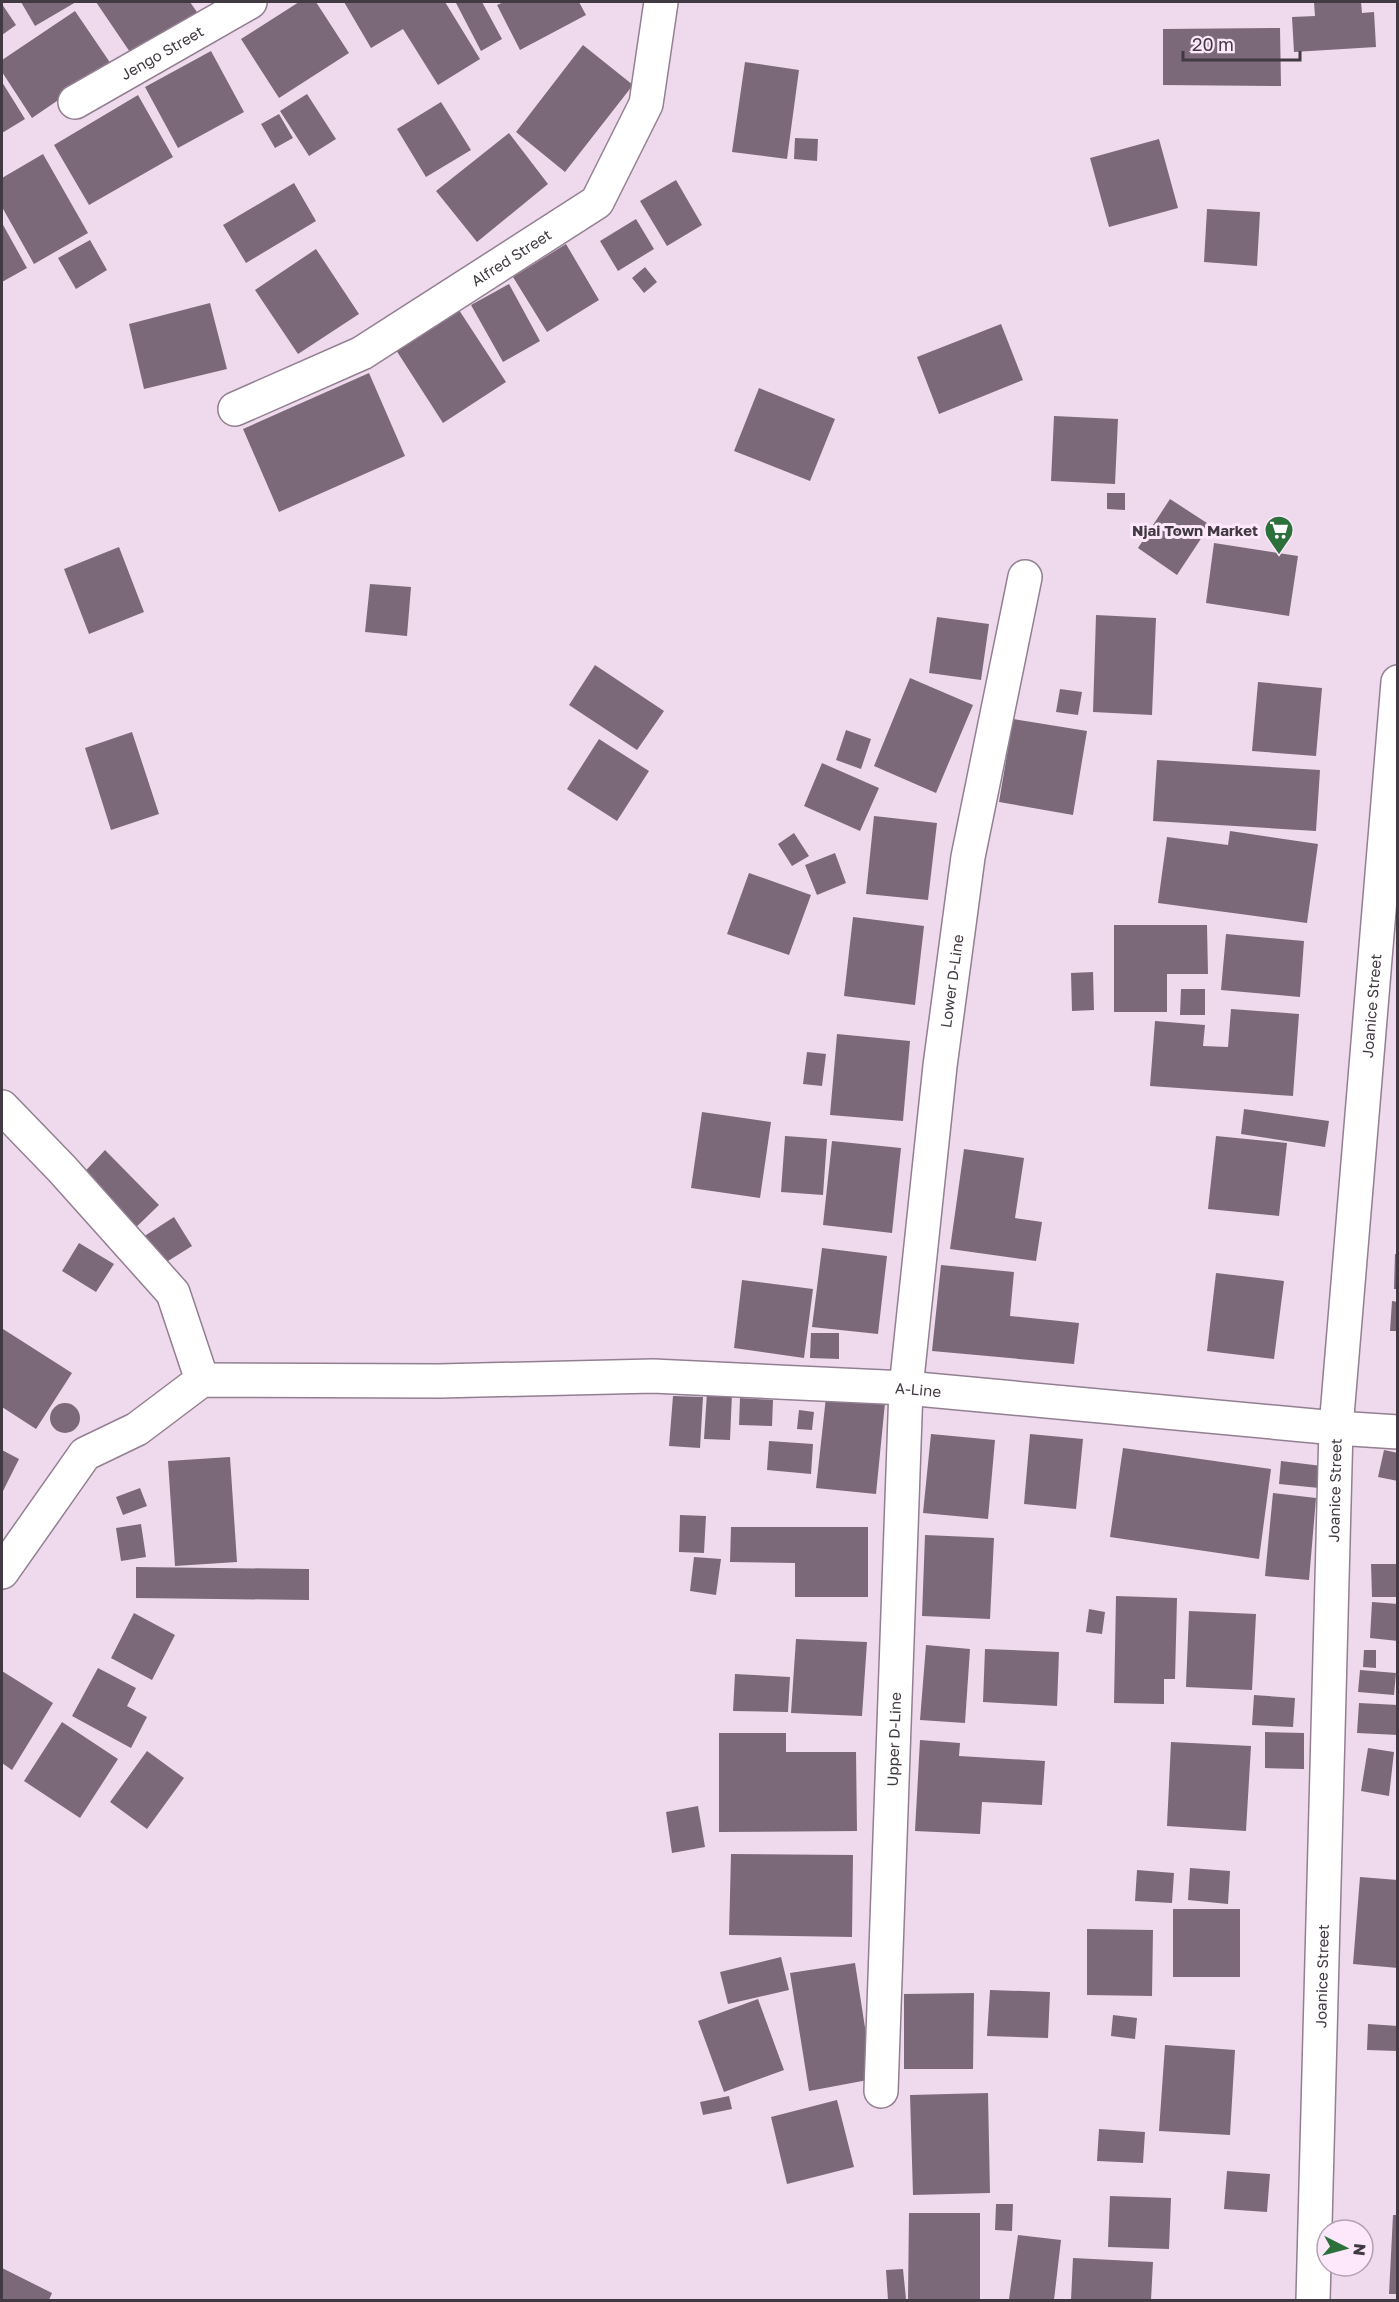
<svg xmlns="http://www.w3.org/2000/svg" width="1399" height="2302" viewBox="0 0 1399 2302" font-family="'Golos Text',sans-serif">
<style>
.building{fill:#7b697a}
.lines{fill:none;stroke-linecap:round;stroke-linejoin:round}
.street-casing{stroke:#927f91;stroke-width:36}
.street{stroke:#fff;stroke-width:33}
.labels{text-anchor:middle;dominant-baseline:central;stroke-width:6;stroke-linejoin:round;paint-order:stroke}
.street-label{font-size:15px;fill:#423a42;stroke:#fce7fb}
.poi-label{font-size:15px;font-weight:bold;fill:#423a42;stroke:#fce7fb;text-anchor:end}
</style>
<rect width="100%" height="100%" fill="#efdaed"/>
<path class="building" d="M21 2H76L35 26Z
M96 2H190L199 15 134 58Z
M299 2H316L349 53 279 98 241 39Z
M344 2H445L480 59 438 85 403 29 371 48Z
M459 2H482L502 39 481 51 456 3Z
M504 2H579L586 15 520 50 497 5Z
M1314 2H1361L1362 13 1374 12 1376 47 1294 52 1292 17 1315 16Z
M2 4 16 25 2 35Z
M75 11 111 64 32 118 2 72V60Z
M1280 28 1281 86 1163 85V29Z
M583 45 633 85 565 172 516 132Z
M211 51 244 112 178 148 145 87Z
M745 62 799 70 787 159 732 152Z
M2 82 25 119 2 133Z
M307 94 336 139 309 156 280 111Z
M138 95 173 157 89 205 54 145Z
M441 102 471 150 426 177 397 129Z
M279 114 293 138 275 148 261 124Z
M509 133 548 184 477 242 436 191Z
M795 138 818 139 817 161 794 159Z
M1159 139 1178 208 1109 227 1090 158Z
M43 154 88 233 34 264 2 207V178Z
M676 180 702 225 667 246 640 201Z
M294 183 316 221 246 263 223 225Z
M1207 209 1260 212 1257 266 1204 262Z
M636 219 654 249 618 271 600 241Z
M2 223 27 268 2 282Z
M90 240 107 270 76 289 58 258Z
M566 244 599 300 547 332 513 277Z
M316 249 359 314 298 354 255 290Z
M645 267 657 282 644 293 632 278Z
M509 284 540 341 503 362 471 305Z
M210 303 227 369 144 389 129 324Z
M459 310 506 382 443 423 396 350Z
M1001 324 1023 380 939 414 917 357Z
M369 373 405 456 279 512 243 429Z
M759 388 835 419 810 481 734 451Z
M1054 416 1118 419 1115 484 1051 481Z
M1107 493H1125V510L1107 509Z
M1170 499 1210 525 1177 575 1138 548Z
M1214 543 1298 556 1289 616 1206 603Z
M119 547 144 612 89 634 64 569Z
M370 584 411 587 407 636 365 632Z
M1096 615 1156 618 1152 715 1093 712Z
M937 617 989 624 981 680 929 673Z
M595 665 664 711 637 750 569 705Z
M910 678 973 705 936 793 874 766Z
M1258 682 1322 688 1316 756 1252 751Z
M1060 689 1082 692 1078 715 1056 712Z
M1013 719 1087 731 1073 815 999 802Z
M846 730 871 739 861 769 836 760Z
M132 732 159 814 111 830 85 748Z
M599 739 649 771 617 821 567 789Z
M1157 760 1320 770 1316 831 1153 821Z
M822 763 879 788 860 831 804 806Z
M874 816 937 823 928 900 866 894Z
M1230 831 1318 844 1307 923 1158 903 1167 837 1228 845Z
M794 833 809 856 792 866 778 844Z
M835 853 846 883 817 895 805 865Z
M749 873 811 895 789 955 727 934Z
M853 917 924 926 915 1005 844 996Z
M1114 925H1207L1208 974H1167V1012H1114Z
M1226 934 1304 941 1300 997 1221 990Z
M1093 972 1094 1010 1072 1011 1071 973Z
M1181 989H1205V1015H1180Z
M1231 1009 1299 1014 1293 1096 1150 1086 1155 1021 1205 1025 1203 1046 1228 1047Z
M837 1034 910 1041 903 1121 830 1115Z
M807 1052 826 1054 822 1086 803 1084Z
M1244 1109 1329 1121 1325 1147 1241 1134Z
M702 1112 771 1122 760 1198 691 1188Z
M785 1136 827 1139 823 1195 781 1192Z
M1216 1136 1287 1143 1279 1216 1208 1209Z
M832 1141 901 1148 892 1233 823 1225Z
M964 1149 1024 1158 1015 1218 1042 1222 1036 1261 950 1249Z
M105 1150 159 1205 128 1235 76 1181Z
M174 1217 192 1246 160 1266 143 1237Z
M79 1243 114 1264 96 1292 62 1271Z
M822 1248 887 1256 878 1334 812 1327Z
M1395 1254H1398V1289H1394Z
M941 1265 1014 1272 1010 1316 1079 1323 1074 1364 932 1351Z
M1216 1273 1284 1281 1274 1359 1207 1351Z
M742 1280 813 1289 804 1358 734 1348Z
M1392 1301 1398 1302V1331H1390Z
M3 1329 72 1373 36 1429 2 1407Z
M811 1333H839V1359L810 1358Z
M707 1392 732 1393 730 1440 704 1439Z
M673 1396 703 1397 700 1448 669 1446Z
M826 1397 885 1403 876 1494 816 1488Z
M740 1398 773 1400 772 1426 739 1425Z
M50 1418a15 15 0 1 1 30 0a15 15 0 1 1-30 0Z
M799 1410 814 1412 812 1430 797 1429Z
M931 1434 995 1440 988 1519 923 1513Z
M1030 1434 1083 1439 1076 1509 1024 1504Z
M769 1441 813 1444 811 1474 767 1470Z
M1123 1448 1271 1469 1259 1559 1110 1537Z
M2 1450 19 1459 2 1493Z
M1384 1450 1398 1453V1481L1378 1477Z
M230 1457 237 1562 175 1566 168 1461Z
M1281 1461 1322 1466 1319 1488 1279 1484Z
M140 1488 147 1506 123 1515 116 1497Z
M1273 1493 1316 1498 1309 1580 1265 1576Z
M680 1515 706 1516 704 1553 679 1552Z
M141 1524 146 1557 121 1561 116 1528Z
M731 1527H868V1597H795V1563L730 1562Z
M925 1535 994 1538 990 1619 922 1616Z
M694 1557 721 1559 716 1595 690 1591Z
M1371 1564H1398V1597H1372Z
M136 1567 309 1569V1600L136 1598Z
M1116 1596 1177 1598 1175 1679H1164V1704L1114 1703Z
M1372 1602 1398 1604V1641L1370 1638Z
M1089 1609 1105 1612 1102 1634 1086 1632Z
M1189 1611 1256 1614 1252 1690 1186 1687Z
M134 1613 175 1635 152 1680 111 1658Z
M796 1639 867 1642 862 1716 791 1713Z
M926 1645 970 1649 965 1723 920 1720Z
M985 1649 1059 1652 1057 1706 983 1702Z
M1364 1650H1376V1668L1363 1667Z
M98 1668 136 1688 127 1706 147 1717 131 1748 72 1716Z
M1360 1670 1396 1673 1394 1695 1358 1692Z
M2 1671 53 1703 12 1770 2 1763Z
M735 1674 790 1677 788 1712 733 1711Z
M1254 1695 1295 1698 1293 1727 1252 1725Z
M1359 1703 1398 1705V1735L1357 1733Z
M62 1722 118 1759 80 1818 24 1781Z
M1265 1732 1304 1733V1769L1265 1768Z
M719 1733H786V1752H856L857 1831 719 1832Z
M920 1740 960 1743 959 1756 1045 1761 1042 1805 982 1802 980 1834 915 1831Z
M1171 1742 1251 1746 1246 1831 1167 1826Z
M1368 1748 1394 1752 1389 1796 1361 1791Z
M147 1751 184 1778 147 1829 110 1802Z
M698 1806 705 1847 672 1853 666 1812Z
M731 1854 853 1855 852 1937 729 1935Z
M1190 1868 1230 1871 1228 1904 1188 1900Z
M1137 1870 1174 1873 1172 1903 1135 1901Z
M1360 1877 1398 1880V1968L1353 1964Z
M1173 1909H1240V1977H1173Z
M1087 1929 1153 1930 1152 1996 1087 1995Z
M781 1957 789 1990 728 2004 720 1972Z
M855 1963 873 2079 809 2091 790 1973Z
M990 1990 1050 1992 1048 2038 987 2036Z
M974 1993 973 2069H904V1994Z
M758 1999 784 2070 724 2092 698 2021Z
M1113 2015 1137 2018 1135 2039 1111 2036Z
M1368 2024 1398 2026V2051L1367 2050Z
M1165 2045 1235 2050 1230 2135 1159 2131Z
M988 2093 990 2193 913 2195 910 2095Z
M729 2096 732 2109 703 2115 700 2102Z
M837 2100 854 2167 787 2184 771 2117Z
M1099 2129 1145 2132 1143 2163 1097 2161Z
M1227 2171 1270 2174 1267 2212 1224 2209Z
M1110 2196 1171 2198 1169 2249 1108 2247Z
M996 2204H1013L1012 2231 995 2230Z
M909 2213H980V2300H908Z
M1393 2215H1398V2294H1389Z
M1018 2235 1061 2240 1054 2300 1009 2299Z
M1073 2258 1153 2262 1151 2300H1071Z
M2 2268 52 2293 49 2300H2Z
M903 2269 906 2299 888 2300 886 2270Z"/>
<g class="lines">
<g class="street-casing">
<g id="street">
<path id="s1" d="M75 102 250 2"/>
<path id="s2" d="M235 409 362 353 597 202 646 104 661 2"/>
<path d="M2 1107 62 1169 173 1293 202 1380"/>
<path id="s3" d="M2 1572 85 1454 137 1429 202 1380 439 1381 653 1376 906 1388 1336 1428 1398 1432"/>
<path id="s4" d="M881 2091 906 1388 940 1066 968 857 1025 577"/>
<path id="s5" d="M1313 2300 1336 1428 1398 682"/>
</g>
</g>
<use href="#street" class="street"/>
</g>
<defs>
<g id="supermarket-pin" transform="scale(1.5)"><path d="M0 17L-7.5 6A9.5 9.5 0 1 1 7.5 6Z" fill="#2c703b" stroke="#fce7fb"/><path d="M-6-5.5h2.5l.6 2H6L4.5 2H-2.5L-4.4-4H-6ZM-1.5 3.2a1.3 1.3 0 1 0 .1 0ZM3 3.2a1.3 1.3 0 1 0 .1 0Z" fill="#fff"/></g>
</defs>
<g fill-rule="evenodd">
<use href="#supermarket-pin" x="1279" y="530"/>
</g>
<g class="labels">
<g class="street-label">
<text stroke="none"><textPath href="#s1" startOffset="100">Jengo Street</textPath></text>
<text stroke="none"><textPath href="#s2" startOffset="316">Alfred Street</textPath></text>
<text stroke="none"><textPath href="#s4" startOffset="1113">Lower D-Line</textPath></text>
<text stroke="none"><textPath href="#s5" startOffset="1296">Joanice Street</textPath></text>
<text stroke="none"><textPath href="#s3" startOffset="1000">A-Line</textPath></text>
<text stroke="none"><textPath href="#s5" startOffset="810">Joanice Street</textPath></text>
<text stroke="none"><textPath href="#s4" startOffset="352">Upper D-Line</textPath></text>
<text stroke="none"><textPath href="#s5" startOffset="324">Joanice Street</textPath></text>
</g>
<g class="poi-label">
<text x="1258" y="530">Njai Town Market</text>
</g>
</g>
<rect width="1399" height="2302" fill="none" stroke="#423a42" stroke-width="6"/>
<g transform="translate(1345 2248) rotate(96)"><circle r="28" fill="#fce7fb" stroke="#b2a2b1" stroke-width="1.5"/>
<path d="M0-4.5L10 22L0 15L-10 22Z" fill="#2c703b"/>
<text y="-9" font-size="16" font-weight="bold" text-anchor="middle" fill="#423a42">N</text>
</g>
<path d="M1183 51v9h117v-9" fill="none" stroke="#423a42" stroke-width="3"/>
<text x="1192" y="51" font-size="18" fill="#423a42" stroke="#fce7fb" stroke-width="4.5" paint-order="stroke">20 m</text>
</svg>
